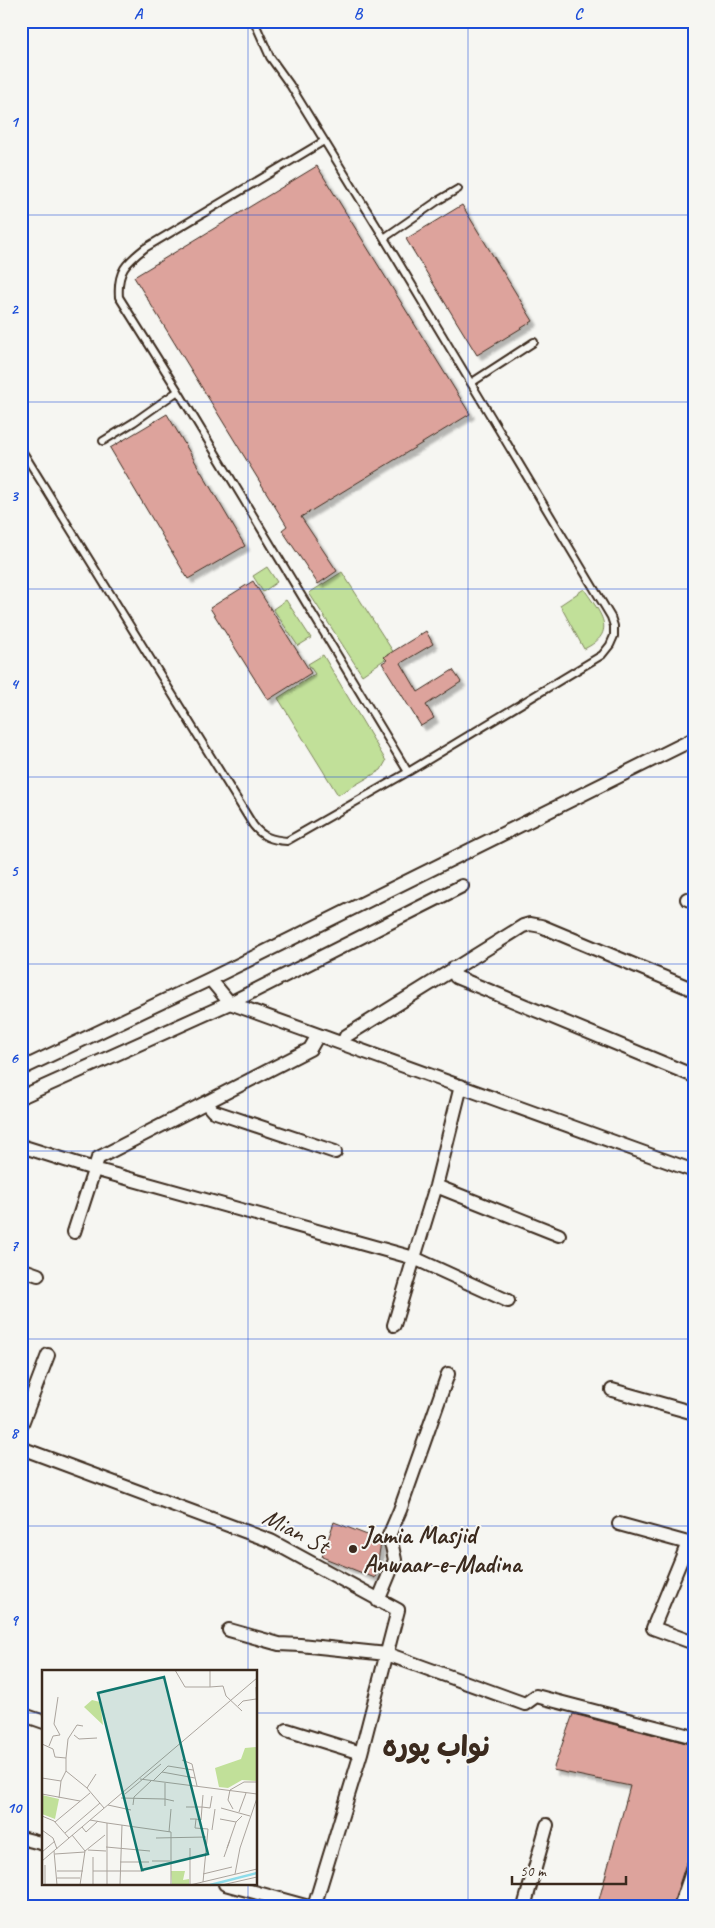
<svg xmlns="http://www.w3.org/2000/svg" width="715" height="1928" viewBox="0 0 715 1928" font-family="Caveat,'Playpen Sans Arabic',sans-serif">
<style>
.green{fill:#c1e099;stroke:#7e855c}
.building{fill:#dda39c;stroke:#3b2a1e;filter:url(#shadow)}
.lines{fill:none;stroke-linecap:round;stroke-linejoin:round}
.service-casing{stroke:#3b2a1e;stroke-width:10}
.minor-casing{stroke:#3b2a1e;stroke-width:16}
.service{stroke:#f6f6f2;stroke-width:6}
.minor{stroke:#f6f6f2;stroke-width:12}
.grid{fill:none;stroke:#1d4ed8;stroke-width:1;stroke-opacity:0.55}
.poi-dot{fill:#3b2a1e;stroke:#f6f6f2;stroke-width:2}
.labels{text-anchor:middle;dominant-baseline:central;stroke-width:4;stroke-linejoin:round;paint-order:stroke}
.street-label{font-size:25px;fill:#3b2a1e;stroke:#f6f6f2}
.poi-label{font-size:25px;font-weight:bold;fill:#3b2a1e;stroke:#f6f6f2;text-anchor:start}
.quarter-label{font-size:28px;font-weight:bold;fill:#3b2a1e;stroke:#f6f6f2}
.inset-river{fill:none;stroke:#8ddcea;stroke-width:2.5}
.inset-road{fill:none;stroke:#aba49d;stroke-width:1}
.view{fill:#0f766e;fill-opacity:0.15;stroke:#0f766e;stroke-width:2.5}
.inset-edge{fill:none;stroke:#3b2a1e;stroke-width:2.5}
.neatline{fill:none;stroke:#1d4ed8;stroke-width:2}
.grid-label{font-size:16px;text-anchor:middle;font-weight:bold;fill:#1d4ed8}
</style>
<defs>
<filter id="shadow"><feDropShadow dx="4.5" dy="4.5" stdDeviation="1" flood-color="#0004"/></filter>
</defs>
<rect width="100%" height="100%" fill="#f6f6f2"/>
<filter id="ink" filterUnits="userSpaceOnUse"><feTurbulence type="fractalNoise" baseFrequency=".02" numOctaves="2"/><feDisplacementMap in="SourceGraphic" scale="10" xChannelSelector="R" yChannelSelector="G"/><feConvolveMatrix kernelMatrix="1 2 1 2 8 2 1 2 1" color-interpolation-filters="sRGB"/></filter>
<g filter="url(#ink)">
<path class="green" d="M267 567 277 582 263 592 253 576Z
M342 572 394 653 362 675 309 593Z
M584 589C600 613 619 632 584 649L560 605Z
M286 600 311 638 298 646 273 609Z
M323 655 386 761 381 770 338 795 278 698 315 674 308 664Z"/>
<path class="building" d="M317 166 470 414 301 517 337 571 318 584 282 530 287 526 134 277Z
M462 205 533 321 477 355 406 239Z
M167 414 245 546 188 579 110 448Z
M253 581 311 673 268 700 210 608Z
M426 631 433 644 401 663 418 692 453 670 461 682 426 705 434 718 421 726 382 663 387 660 384 657Z
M334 1522 380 1540 381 1543 375 1578 322 1557Z
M573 1714 694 1745V1858L689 1860 686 1863 672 1907H597L630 1786 553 1770Z"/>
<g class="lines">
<g class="service-casing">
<path id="service" d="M324 141 145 248C126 263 117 271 119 297L178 391 408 772
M384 238 439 200 458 189
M471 383 534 342
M103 441 134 422 178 391
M21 449 253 825C262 837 272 840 287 841L408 772 602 655 610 645 614 636V626L611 617 384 238 290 85 270 57 254 21"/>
</g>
<g class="minor-casing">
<path id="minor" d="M687 899 694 902
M453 968 456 977 694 1076
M210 979 230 1003 694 1171
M343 1043 346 1036 523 926 530 924 541 926 694 990
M21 1069 210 979 694 739
M461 1086 436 1186 414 1258 508 1301
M21 1097 230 1003 462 886
M206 1103 213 1111 335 1152
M21 1146 94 1169 414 1258 394 1325
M436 1186 559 1235
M74 1232 98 1158 310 1049 318 1035
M21 1269 38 1275
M612 1390 694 1413
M21 1426 48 1355
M21 1448 271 1541 398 1610 361 1753 314 1907
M619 1524 688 1543 653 1628 694 1643
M378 1601 395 1560 392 1546 388 1538 400 1510 448 1374
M229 1630 279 1644 300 1645 387 1654 525 1704 536 1696 694 1737
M21 1714 44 1722
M287 1730 361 1753
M21 1838 44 1844
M225 1884 309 1907
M524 1907 547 1825
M680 1907 694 1866"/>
</g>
<use href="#service" class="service"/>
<use href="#minor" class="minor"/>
</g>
</g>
<path class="grid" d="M248 21V1672M468 21V1907M21 215H694M21 402H694M21 589H694M21 777H694M21 964H694M21 1151H694M21 1339H694M21 1526H694M21 1713H44M256 1713H694M248 1884V1907"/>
<circle class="poi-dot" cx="353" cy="1549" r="5"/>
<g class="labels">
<g class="street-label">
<text transform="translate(296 1531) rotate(27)">Mian St</text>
</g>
<g class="poi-label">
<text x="363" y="1535">Jamia Masjid<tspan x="363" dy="29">Anwaar-e-Madina</tspan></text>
</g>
<g class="quarter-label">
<text x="436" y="1746">نواب پورہ</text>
</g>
</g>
<g transform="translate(42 1670)">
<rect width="215" height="215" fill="#f6f6f2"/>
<path d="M50 30 58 32 61 55 42 37ZM215 77V111L200 110 186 118 177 117 173 98 199 89 203 78ZM0 125 17 129 13 149 0 144ZM129 201H143L141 210 147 209V214L130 215Z" fill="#c1e099"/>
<path class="inset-river" d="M168 215 215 203"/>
<path class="inset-road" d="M133 0 143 17H168M168 0V17L181 16 184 26 200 41M214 17 215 50M196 36 201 31 214 29M32 65 37 69 55 68M0 74 11 79 13 87 24 88V101M7 76 11 66 18 65 12 54 16 27M24 88 26 69 35 55 41 56M140 90 150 94 155 116M120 102 153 108M0 108 19 111 24 101 45 118 62 138M98 109 215 124M111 111 126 96 151 100M123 113V129L132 131M45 118 54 104M188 120 202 112H215M188 120 186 130 191 139M0 124 38 131M83 124 119 94M161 125 160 137 168 138 170 126M17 128 19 111M79 128 123 129V136M66 135 89 140M91 135 92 127 109 111M144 137H160L159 150 154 149M179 138 208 146M197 142 204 123M0 146 12 151 27 168M148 149H154L153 158 166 159 161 212M178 149 194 152M48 150 65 153V215M13 152 48 123M65 153 129 162V215M40 157 44 162 56 151M0 160 11 168 15 179M170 160 173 139M127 162 129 139M23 163 58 133M30 165 43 181 38 215M114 168 164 167M64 177 108 181M185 178 194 152 200 146M46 180 64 181M12 181 15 215M43 181 63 165M0 182 13 171M13 184 43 182M182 187 188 170M0 191 215 8M110 191H128M78 192H107M3 195V215M15 201H41M51 201H102M161 204 190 197M193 204 198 178 215 128M15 208H38M51 215V187M78 215 80 155M148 215V178M148 215 215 199M180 215 215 207"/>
<path class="view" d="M122 7 166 184 100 200 56 23Z"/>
<rect width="215" height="215" class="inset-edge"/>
</g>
<rect width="715" height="1928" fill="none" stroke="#f6f6f2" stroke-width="55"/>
<path d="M512 1876v8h114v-8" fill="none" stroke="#3b2a1e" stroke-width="2.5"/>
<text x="520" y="1876" font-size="15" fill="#3b2a1e" stroke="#f6f6f2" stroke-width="4" paint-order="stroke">50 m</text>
<rect x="28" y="28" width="660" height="1872" class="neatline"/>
<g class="grid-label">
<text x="138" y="19">A</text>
<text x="358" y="19">B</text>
<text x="578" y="19">C</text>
<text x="14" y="127">1</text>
<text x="14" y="314">2</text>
<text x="14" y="501">3</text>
<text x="14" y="689">4</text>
<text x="14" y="876">5</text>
<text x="14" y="1063">6</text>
<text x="14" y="1251">7</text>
<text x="14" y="1438">8</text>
<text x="14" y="1625">9</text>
<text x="14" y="1813">10</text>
</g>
</svg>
